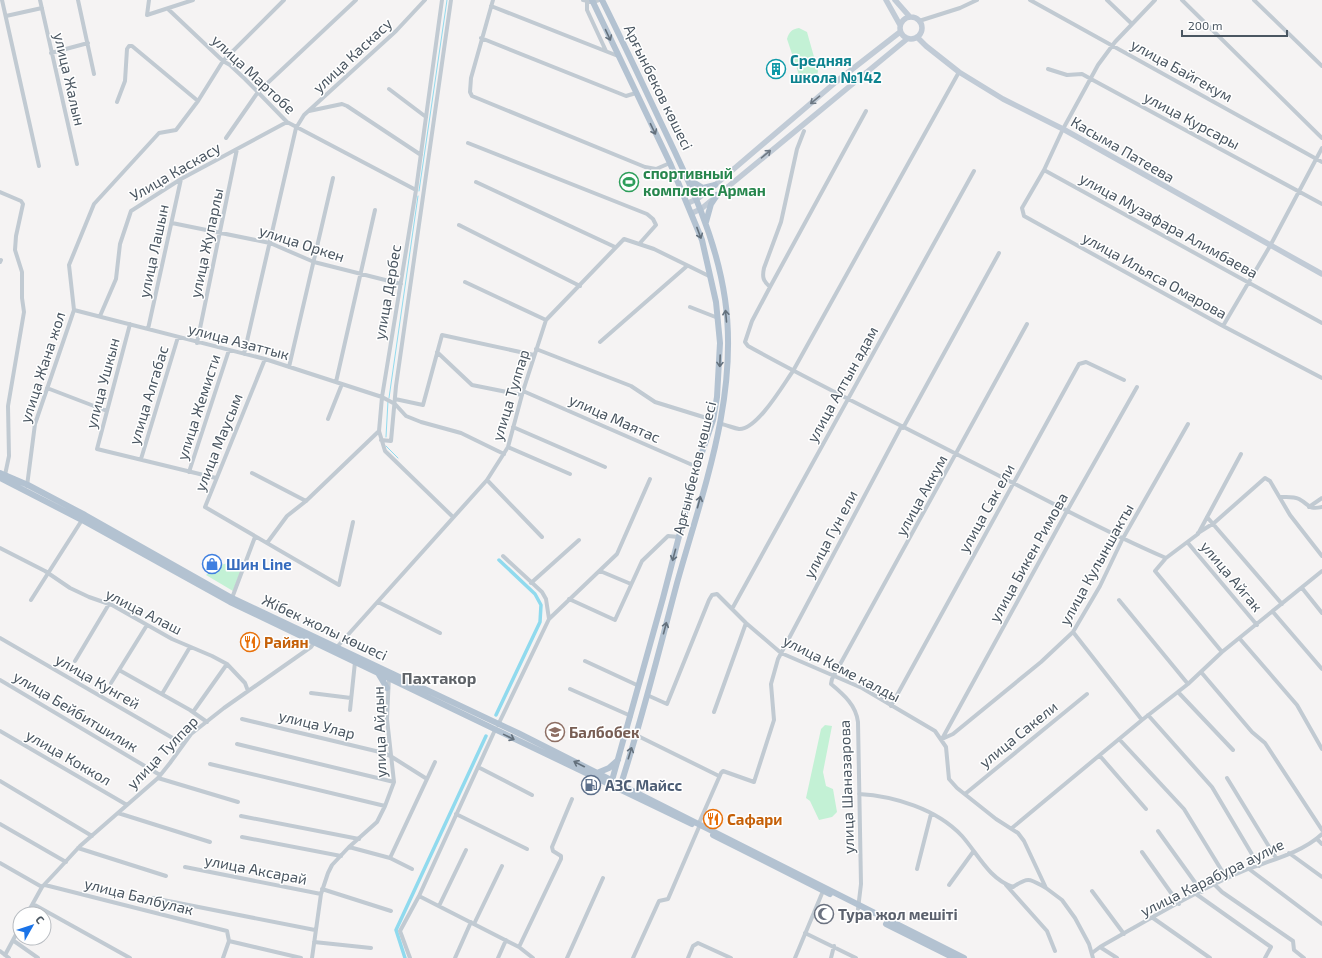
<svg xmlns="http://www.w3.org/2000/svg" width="1322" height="958" viewBox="0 0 1322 958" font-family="'Exo 2',sans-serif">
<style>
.green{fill:#c3f1d5}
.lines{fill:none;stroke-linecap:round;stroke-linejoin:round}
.stream{stroke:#90daee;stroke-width:1}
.canal{stroke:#90daee;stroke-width:3.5}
.street{stroke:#c1cad2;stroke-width:4}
.secondary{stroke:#c1cbd6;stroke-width:5.5}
.primary{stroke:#b3c2d1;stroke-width:6}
.oneway{stroke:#64717d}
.oneway2{stroke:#6e7984}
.labels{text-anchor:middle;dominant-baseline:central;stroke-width:3;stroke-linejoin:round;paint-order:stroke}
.street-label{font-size:15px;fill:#4a5661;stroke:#fff}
.culture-label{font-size:15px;font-weight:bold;fill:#0d838f;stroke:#fff;text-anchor:start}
.leisure-label{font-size:15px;font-weight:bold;fill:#27864d;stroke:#fff;text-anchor:start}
.shop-label{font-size:15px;font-weight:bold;fill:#366cbe;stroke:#fff;text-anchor:start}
.food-label{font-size:15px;font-weight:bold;fill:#c56008;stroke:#fff;text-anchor:start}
.education-label{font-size:15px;font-weight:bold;fill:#785e54;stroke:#fff;text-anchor:start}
.service-label{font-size:15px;font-weight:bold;fill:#4e5e75;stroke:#fff;text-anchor:start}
.worship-label{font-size:15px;font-weight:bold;fill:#5b616d;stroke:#fff;text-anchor:start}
.neighbourhood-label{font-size:16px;font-weight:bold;fill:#5f6368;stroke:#fff}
</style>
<rect width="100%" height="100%" fill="#f5f3f3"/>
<path class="green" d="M799 28 807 32 818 71C816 82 809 83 800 78L787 39C789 32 792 29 799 28Z
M240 559 244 562 233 591 206 575 215 567Z
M825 725 832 726 823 772 826 786 833 789 837 812 832 817 819 820 810 801 806 798 821 729Z"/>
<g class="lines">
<path class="stream" d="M419 191 447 0
M389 398 418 196
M386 437 388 401
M386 446 398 458"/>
<path class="canal" d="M496 715 540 622 541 605 535 594 499 560
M405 958 396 930 486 736"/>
<path class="street" d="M2 0 39 166
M40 0 77 164
M78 0 94 74
M149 0 147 15 193 0
M493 0 471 78 470 92 472 96 645 167 656 169 670 163
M583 0 593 2 599 0
M587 0V10L606 51
M1030 0 1322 162
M1107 0 1132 24
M1155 0 1115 42 1098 65 1063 129 1044 170 1322 323
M1182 0 1322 138
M1254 0 1322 66
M491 6 618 56
M168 9 223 61 230 65 245 79 287 122 416 190
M6 16 42 8
M919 21 960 8 977 0
M481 38 626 96 636 93
M51 53 88 43
M1048 69 1067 75 1082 74 1091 79 1322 204
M389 89 426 117
M117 102 125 81 127 49 129 46H132L198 101
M309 111 342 104 347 106 421 155
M866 111 770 287 752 321 745 342 748 346C820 386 895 422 968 460 1034 493 1098 529 1166 558
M226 138 258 92 356 0
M468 143 647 214 653 219 656 225 640 243
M1044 170 1022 208 1024 216 1223 326 1322 378
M476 182 615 247
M0 192 21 201 23 204 16 236 15 250 22 272V298L24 312 8 406 9 456 5 475
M172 223 270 243 314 262 401 284
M459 225 580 286
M0 262 1 260
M465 282 546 320
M770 287C763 281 762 277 764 268L781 222 797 149 804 131
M690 307 718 318
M74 310 265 359 382 397 395 404 406 416 421 422 461 433 504 454
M100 316 116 279 120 244 131 211 181 179 287 122
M130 324 97 449 216 478
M1223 326 1270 246 1322 148
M148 329 181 179
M600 342 687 266
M197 343 237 149
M536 349 631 386 655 402 713 420
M437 352 472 385 522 395
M244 354 296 128 304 115 396 31 425 0
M265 359 205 507 339 585 353 522
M289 367 333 178
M336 382 375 210
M47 388 107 411
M523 391 697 467
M395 399 423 405 442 335 534 355
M328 419 342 384
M721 424C727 425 733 428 739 429 757 430 783 385 793 371L959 72
M513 427 605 467
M903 428 999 253
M379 431 385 451 453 517
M381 440 391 441 396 386 451 0
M508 447 570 474
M141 459 178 337
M189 472 229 350
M252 473 306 501
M487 480 542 537
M27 486 35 424 74 310 69 265 94 204 159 133 176 130 198 101 223 61 284 0
M1280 497C1286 497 1293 496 1299 499 1310 505 1308 510 1322 507
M1309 507 1322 498
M1207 517 1282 604
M1198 533 1214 523 1265 478 1270 481 1290 515 1322 556
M267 543 287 516 306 501 379 431 382 397 416 190 442 0
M1188 543 1257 625
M0 548 45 571 70 588 89 597 112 605 172 639 212 656 227 664 245 683 248 691
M600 571 631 584
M531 583 579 540
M1302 588 1322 613
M232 598 255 537
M569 599 615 620 642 561 668 536 679 537
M31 600 82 520
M1119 600 1188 684
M378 602 440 633
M732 609 974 171
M1273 612 1322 669
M549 619 617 554 650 479
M1073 632 1142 720
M0 638 183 744
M1240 639 1297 705 1322 749
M337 647 487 480 508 447 523 391 546 320 624 239 654 249 711 277
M1222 652 1155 571 1166 558 1198 534 1241 454
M75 661 109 604
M585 661 639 686
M119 670 190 710 207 722
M1201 672 1252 732 1265 743 1322 830
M0 680 160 775
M111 683 147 625
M570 689 631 716
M1178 692 1233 750
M311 693 351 698
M162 694 190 647
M647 695 667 704 709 600 712 595 717 594 746 623 781 653 862 688 935 731 946 747 949 779 957 788 996 819 1018 833 1024 841 1046 888 1062 900 1075 918 1089 944 1093 958
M891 706 1079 364 1086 362 1124 380
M350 710 355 662
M193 712 227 664
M714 712 746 623
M1148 715 1212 787 1259 866
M242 719 384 753 392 757 427 779
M498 725 549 619 546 599 542 592 503 556
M0 731 127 805
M636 735 719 776
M942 739 953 734 1041 662 1073 632 1100 586 1122 540 1188 424
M942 739 1067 511 1137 387
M1119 739 1184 809 1227 879
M237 744 394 782
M1100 756 1146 809
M210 764 385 806
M478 767 532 795
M158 778 238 802
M1227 778 1276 858
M0 781 92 836
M859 794C894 796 937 809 962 836 978 854 989 879 1013 887 1029 876 1030 879 1046 888
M965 794 1087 694
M118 813 210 842
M456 814 527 849
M241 816 359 839
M699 823 721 773 723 771 754 782 774 720 771 684 778 659 901 427
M0 824 66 862
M1012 828 1142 720 1188 684 1222 652 1322 571
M1158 831 1202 892
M242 837 341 856
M1317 839 1322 844
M349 847 390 858 412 869
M78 848 166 876
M1142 852 1179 904
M1289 853 1322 877
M390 858 435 762
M0 863 42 887
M185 867 321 894
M917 869 931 814
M1249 869 1322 924
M45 885 227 931 229 941 301 958
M949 885 973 852
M1006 885 1047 931 1055 951
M1215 885 1222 892 1293 941 1294 950 1304 958
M322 889 391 911
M1092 891 1124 934
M1196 894 1271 947 1265 958
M419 896 519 947 533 958
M153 898 315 930
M33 904 130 958
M439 906 466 850
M858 909 861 884 858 722C856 705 844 695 831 684L832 679 1027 324
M27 914 42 887 57 871 80 846 158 778 170 763 191 734 224 708 311 647 314 643
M1153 918 1210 958
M474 924 502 866
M805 933 856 958
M14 941 38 958
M314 942 371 948
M519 947 561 859V856L553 851 552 847 572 799
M1100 947 1117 958
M0 951 9 958
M1092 953 1100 947C1148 920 1197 890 1248 869 1272 860 1303 852 1322 834
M5 955 20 927
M223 958 229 941
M312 958 321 894 328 873 332 865 349 847 377 822 385 806 394 782 387 719 389 676
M410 958 400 931 419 896 495 730
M455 958 471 922
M498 958 506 940
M567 958 603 878
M633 958 659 901 668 899 699 827
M688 958 693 946 698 943 731 958
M795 958 823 891
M831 958 834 946"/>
<path class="secondary" d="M886 0 900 25
M895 0 910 17
M900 28a11 11 0 1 1 22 0a11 11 0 1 1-22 0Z
M917 37 926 46 959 72 1003 99 1063 129 1322 274
M688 203 697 199 715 185 837 81 900 32
M692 213 701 209 907 39"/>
<path class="primary" d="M592 0 670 163 702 240 716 302 720 343 717 397 713 420 697 467 663 598 611 784
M602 0C623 42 643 85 663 127 690 183 716 237 725 299 739 396 703 490 677 583 659 651 642 720 620 787
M688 179 703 188 715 185
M706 222 711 204 717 195
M0 473 28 485 85 515 232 598 518 733 964 958
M0 478 82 520 230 602 692 824
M378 673 387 688
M597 773 609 768 618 760
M713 835 830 894
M886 924 954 958"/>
</g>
<defs><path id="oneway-shaft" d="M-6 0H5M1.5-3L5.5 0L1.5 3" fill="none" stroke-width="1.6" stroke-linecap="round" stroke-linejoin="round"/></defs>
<g class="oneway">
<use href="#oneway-shaft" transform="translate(608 35) rotate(65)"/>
<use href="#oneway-shaft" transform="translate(653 129) rotate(64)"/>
<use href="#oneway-shaft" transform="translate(699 233) rotate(69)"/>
<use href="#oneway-shaft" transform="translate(726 316) rotate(-95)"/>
<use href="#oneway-shaft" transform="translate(720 361) rotate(92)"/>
<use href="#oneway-shaft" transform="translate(699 502) rotate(-75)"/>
<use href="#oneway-shaft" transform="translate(674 555) rotate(105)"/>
<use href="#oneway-shaft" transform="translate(665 628) rotate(-75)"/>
<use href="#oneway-shaft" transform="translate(509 737) rotate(26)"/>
<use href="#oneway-shaft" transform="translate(630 753) rotate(-73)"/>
<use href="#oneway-shaft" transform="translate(579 764) rotate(-153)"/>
</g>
<g class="oneway2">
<use href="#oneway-shaft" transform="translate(815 100) rotate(140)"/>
<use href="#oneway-shaft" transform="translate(766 154) rotate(-40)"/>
</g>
<defs>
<g id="building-ring" transform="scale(1)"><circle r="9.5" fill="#fff" stroke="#0f9aa8" stroke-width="1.5"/><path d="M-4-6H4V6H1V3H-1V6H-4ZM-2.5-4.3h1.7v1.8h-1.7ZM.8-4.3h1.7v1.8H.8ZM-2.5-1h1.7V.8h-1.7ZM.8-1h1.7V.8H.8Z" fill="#0f9aa8"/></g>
<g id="stadium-ring" transform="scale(1)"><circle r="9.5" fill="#fff" stroke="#2e9e5b" stroke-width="1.5"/><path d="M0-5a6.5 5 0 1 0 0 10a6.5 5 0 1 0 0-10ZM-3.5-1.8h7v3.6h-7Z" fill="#2e9e5b"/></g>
<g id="shop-ring" transform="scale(1)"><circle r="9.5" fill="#fff" stroke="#3f7fe0" stroke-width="1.5"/><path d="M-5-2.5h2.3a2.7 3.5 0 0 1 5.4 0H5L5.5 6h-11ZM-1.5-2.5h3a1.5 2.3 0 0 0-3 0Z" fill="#3f7fe0"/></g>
<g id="restaurant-ring" transform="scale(1)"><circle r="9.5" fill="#fff" stroke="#e8710a" stroke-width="1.5"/><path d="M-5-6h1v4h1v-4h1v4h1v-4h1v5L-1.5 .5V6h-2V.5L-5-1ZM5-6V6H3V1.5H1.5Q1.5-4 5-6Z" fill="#e8710a"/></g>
<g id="school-ring" transform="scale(1)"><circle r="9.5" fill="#fff" stroke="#8d6e63" stroke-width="1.5"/><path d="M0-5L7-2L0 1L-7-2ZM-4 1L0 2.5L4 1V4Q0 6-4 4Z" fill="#8d6e63"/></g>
<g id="fuel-ring" transform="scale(1)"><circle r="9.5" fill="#fff" stroke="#5c6f8a" stroke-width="1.5"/><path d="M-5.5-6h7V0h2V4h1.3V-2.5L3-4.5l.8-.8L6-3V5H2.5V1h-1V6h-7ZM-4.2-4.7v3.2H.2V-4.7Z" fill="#5c6f8a"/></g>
<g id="mosque-ring" transform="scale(1)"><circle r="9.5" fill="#fff" stroke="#6b7280" stroke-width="1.5"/><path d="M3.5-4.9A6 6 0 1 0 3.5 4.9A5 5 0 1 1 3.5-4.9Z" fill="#6b7280"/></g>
</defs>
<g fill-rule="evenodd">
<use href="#building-ring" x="776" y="69"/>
<use href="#stadium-ring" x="629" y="182"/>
<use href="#shop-ring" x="212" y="564"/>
<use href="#restaurant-ring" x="250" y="642"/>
<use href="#school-ring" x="555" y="732"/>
<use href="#fuel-ring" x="591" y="785"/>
<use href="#restaurant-ring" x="713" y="819"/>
<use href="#mosque-ring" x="824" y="914"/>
</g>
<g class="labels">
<g class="street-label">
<text transform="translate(352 55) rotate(-43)">улица Каскасу</text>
<text transform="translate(1182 70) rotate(29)">улица Байгекум</text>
<text transform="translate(254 74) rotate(43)">улица Мартобе</text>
<text transform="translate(70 79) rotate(77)">улица Жалын</text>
<text transform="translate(659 87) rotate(64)">Арғынбеков көшесі</text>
<text transform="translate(1192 120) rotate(28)">улица Курсары</text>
<text transform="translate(1123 149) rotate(30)">Касыма Патеева</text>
<text transform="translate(175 171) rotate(-30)">Улица Каскасу</text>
<text transform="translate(1169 225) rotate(29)">улица Музафара Алимбаева</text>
<text transform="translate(206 243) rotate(-78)">улица Жупарлы</text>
<text transform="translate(302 243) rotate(18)">улица Оркен</text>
<text transform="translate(153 251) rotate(-78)">улица Лашын</text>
<text transform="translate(1155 275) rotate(29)">улица Ильяса Омарова</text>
<text transform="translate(387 292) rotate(-80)">улица Дербес</text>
<text transform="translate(239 341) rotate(15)">улица Азаттык</text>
<text transform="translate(42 367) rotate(-72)">улица Жана жол</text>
<text transform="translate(102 383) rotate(-75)">улица Ушкын</text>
<text transform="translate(842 384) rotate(-61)">улица Алтын адам</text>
<text transform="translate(148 395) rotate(-73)">улица Алгабас</text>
<text transform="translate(510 395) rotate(-73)">улица Тулпар</text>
<text transform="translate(198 407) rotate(-72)">улица Жемисти</text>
<text transform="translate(615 418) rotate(24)">улица Маятас</text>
<text transform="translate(218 442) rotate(-68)">улица Маусым</text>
<text transform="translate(694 468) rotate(-76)">Арғынбеков көшесі</text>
<text transform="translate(921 495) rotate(-61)">улица Аккум</text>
<text transform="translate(986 508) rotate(-61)">улица Сак ели</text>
<text transform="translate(830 534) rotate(-62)">улица Гун ели</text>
<text transform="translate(1028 557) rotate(-61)">улица Бикен Римова</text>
<text transform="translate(1096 564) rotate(-61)">улица Кулыншакты</text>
<text transform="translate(1232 576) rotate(50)">улица Айгак</text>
<text transform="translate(144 611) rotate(27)">улица Алаш</text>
<text transform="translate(325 627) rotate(25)">Жібек жолы көшесі</text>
<text transform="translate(842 668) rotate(27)">улица Кеме калды</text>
<text transform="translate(98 681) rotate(30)">улица Кунгей</text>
<text transform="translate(76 711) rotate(31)">улица Бейбитшилик</text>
<text transform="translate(317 724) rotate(14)">улица Улар</text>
<text transform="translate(379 732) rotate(-92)">улица Айдын</text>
<text transform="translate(1018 734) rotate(-39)">улица Сакели</text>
<text transform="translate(162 752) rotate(-46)">улица Тулпар</text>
<text transform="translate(69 757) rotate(30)">улица Коккол</text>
<text transform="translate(846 787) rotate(-92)">улица Шаназарова</text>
<text transform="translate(256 869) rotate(11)">улица Аксарай</text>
<text transform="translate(1212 877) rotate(-26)">улица Карабура аулие</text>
<text transform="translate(139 896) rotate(14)">улица Балбулак</text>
</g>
<g class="culture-label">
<text x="790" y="60">Средняя<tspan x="790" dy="17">школа №142</tspan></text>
</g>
<g class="leisure-label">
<text x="643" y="173">спортивный<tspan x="643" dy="17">комплекс Арман</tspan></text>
</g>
<g class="shop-label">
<text x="226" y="564">Шин Line</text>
</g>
<g class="food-label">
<text x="264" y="642">Райян</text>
<text x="727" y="819">Сафари</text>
</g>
<g class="education-label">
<text x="569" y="732">Балбобек</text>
</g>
<g class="service-label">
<text x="605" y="785">АЗС Майсс</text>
</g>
<g class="worship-label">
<text x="838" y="914">Тура жол мешіті</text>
</g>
<g class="neighbourhood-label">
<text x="439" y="677">Пахтакор</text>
</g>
</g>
<g transform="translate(32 926) rotate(51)"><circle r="19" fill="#ffffff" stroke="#b7bbc0"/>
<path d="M0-3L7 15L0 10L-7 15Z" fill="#1a73e8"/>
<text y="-6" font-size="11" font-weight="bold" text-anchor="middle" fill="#4a5661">С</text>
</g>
<path d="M1182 30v6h105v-6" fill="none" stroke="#4a5661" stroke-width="2"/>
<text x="1188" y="30" font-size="12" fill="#4a5661" stroke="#ffffff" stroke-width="3" paint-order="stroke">200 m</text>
</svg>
